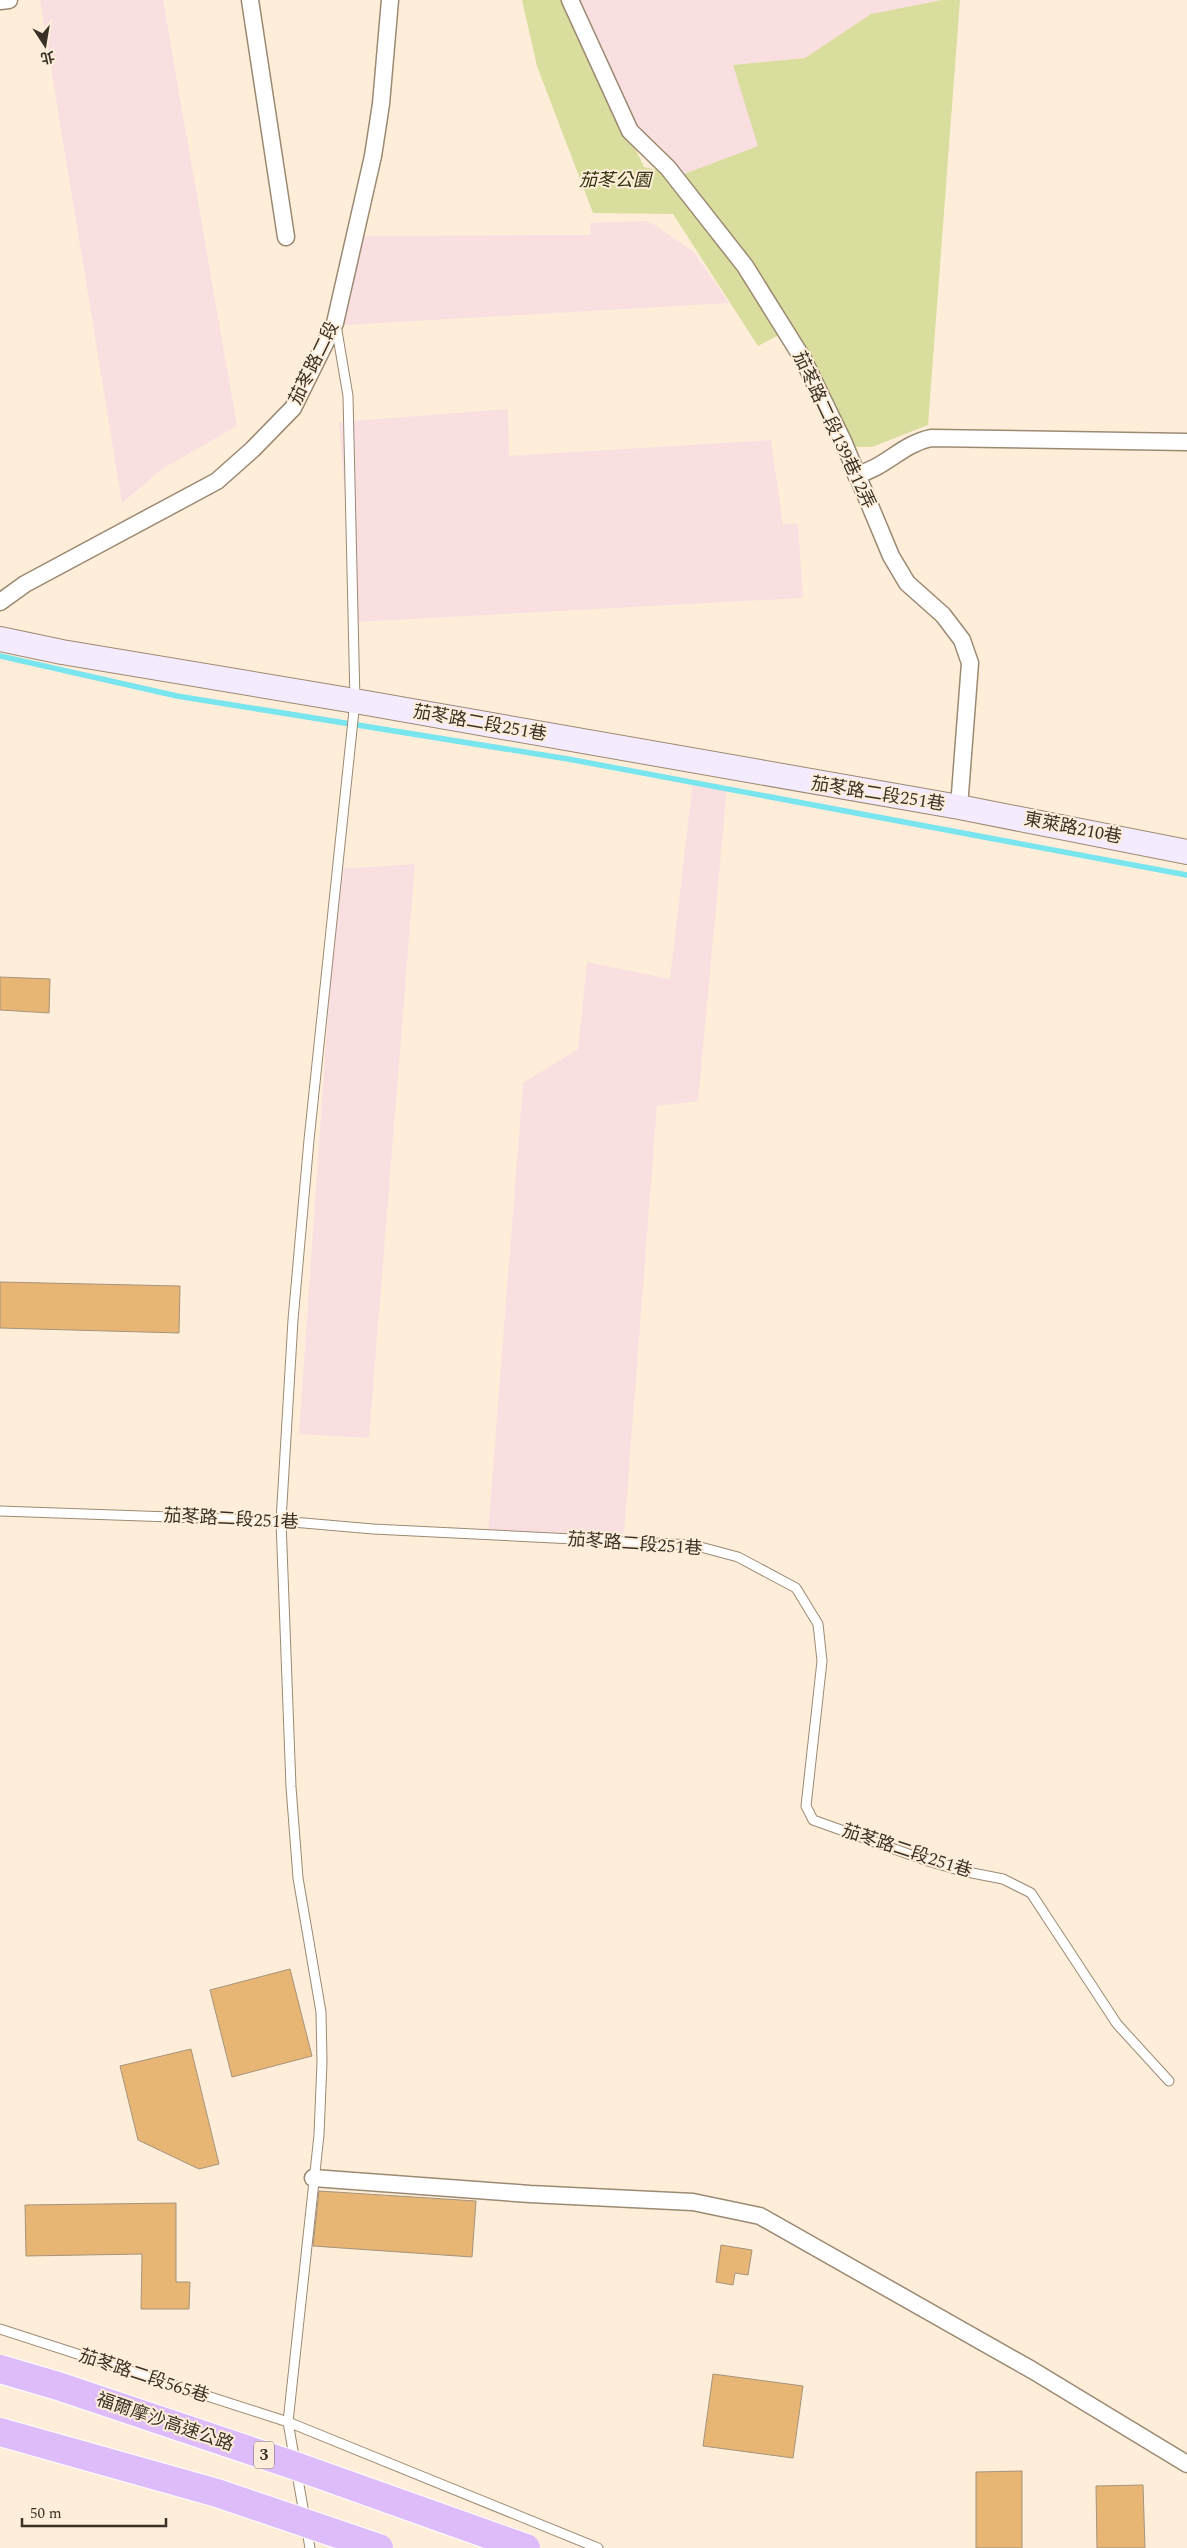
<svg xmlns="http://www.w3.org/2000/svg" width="1187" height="2548" viewBox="0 0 1187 2548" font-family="Spectral,'Noto Sans TC',serif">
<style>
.industrial{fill:#fadfe1}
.green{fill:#d9dd9d}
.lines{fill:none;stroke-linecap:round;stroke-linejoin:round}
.stream{stroke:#78e5ef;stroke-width:5.5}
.building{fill:#e7b574;stroke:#a6937c}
.lane-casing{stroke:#9c8972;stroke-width:11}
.street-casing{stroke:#9c8972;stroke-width:19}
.secondary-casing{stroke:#9c8972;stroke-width:26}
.lane{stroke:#fff;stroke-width:9}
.street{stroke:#fff;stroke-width:16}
.secondary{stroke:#f5ebfe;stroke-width:24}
.highway-bridge-casing{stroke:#fff;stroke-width:30;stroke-linecap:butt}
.highway-bridge{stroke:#debcfa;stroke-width:28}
.labels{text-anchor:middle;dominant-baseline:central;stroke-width:4;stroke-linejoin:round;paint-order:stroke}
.shield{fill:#feeed9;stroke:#746a5c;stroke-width:1}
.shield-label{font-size:16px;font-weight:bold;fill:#393127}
.park-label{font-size:18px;font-style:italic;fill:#313210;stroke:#feeed9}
.street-label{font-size:18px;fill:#393127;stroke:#feeed9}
</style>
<rect width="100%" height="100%" fill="#feeed9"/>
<path class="industrial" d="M40 0H163L237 426 162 469 122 503Z
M568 0H942L871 14 805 58 734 65 759 146 671 179 623 131Z
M645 221 655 225 694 252 729 303 329 326 354 236 590 235V223Z
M508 409 509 456 771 440 783 525 798 523 803 598 355 622 339 422Z
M693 780 727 789 698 1101 657 1106 624 1533H488L523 1083 578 1049 587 962 670 979Z
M415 864 369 1438 299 1434 338 869Z"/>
<path class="green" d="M522 0H565L644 167 665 172 671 179 758 146 733 65 805 58 871 14 942 0H960L928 425 872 447H850L779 335 758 346 673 214 593 213 537 66Z"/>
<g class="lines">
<path class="stream" d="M0 656 177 696 568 759 1187 875"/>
</g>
<path class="building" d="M0 977 50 979 49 1013 0 1010Z
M0 1282 180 1286 179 1333 0 1328Z
M290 1969 312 2056 232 2077 210 1990Z
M191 2049 219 2164 199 2169 138 2140 120 2066Z
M319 2191 476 2201 472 2257 313 2246Z
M176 2203V2282H190L189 2309H141L142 2254 26 2256 25 2205Z
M721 2245 752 2250 748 2275 735 2273 733 2285 716 2282Z
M713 2374 803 2386 793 2458 703 2446Z
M1022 2471V2548H976V2472Z
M1143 2485 1145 2548H1097L1096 2486Z"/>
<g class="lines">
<g class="lane-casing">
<path id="lane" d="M0 1511 281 1521 373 1529 693 1545 738 1557 796 1588 818 1624 822 1661 806 1806 813 1820 928 1861 962 1871 1003 1879 1031 1893 1117 2024 1169 2081
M0 2329 288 2422 598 2548
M310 2548 288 2422 319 2135 322 2062 321 2012 298 1878 291 1787 281 1521 293 1320 309 1140 355 701 348 396 336 325"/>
</g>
<g class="street-casing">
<path id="street" d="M250 0 286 237
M570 0 630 131 668 168 745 266 803 359 843 441 891 556 907 583 943 615 962 640 970 663 959 807
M0 1 9 0
M856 475C885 468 902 444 931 438L1187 442
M0 602 25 584 217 481 253 449 293 408 335 323 373 156 381 104 390 0
M313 2178 530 2194 693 2202 760 2216 1032 2370 1187 2464"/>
</g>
<g class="secondary-casing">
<path id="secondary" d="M0 639 62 652 355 701 959 807 1187 852"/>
</g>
<use href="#lane" class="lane"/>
<use href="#street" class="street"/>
<use href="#secondary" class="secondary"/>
<g class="highway-bridge-casing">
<path id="highway-bridge" d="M0 2369 58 2386 290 2464 526 2548
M0 2432 217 2493 379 2548"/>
</g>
<use href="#highway-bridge" class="highway-bridge"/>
</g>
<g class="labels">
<rect class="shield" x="254" y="2441.5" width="20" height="27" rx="4"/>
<g class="shield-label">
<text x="264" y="2455">3</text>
</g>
<g class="park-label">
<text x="615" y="180">茄苳公園</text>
</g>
<g class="street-label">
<text transform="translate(314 363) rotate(-64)">茄苳路二段</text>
<text transform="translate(834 430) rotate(65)">茄苳路二段139巷12弄</text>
<text transform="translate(480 723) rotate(10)">茄苳路二段251巷</text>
<text transform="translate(878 794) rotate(9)">茄苳路二段251巷</text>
<text transform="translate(1073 828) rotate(11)">東萊路210巷</text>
<text transform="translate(231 1519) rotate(3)">茄苳路二段251巷</text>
<text transform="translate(635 1544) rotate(4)">茄苳路二段251巷</text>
<text transform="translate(907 1851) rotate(18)">茄苳路二段251巷</text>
<text transform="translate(144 2376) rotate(18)">茄苳路二段565巷</text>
<text transform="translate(165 2422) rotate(19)">福爾摩沙高速公路</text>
</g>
</g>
<g transform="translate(45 45) rotate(168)" stroke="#feeed9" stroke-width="4" paint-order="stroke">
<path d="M0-4L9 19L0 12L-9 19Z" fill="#393127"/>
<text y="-8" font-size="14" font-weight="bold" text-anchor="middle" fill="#393127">北</text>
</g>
<path d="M22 2518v8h144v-8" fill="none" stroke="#393127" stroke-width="2.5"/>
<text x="30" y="2518" font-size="15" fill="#393127" stroke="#feeed9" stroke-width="4" paint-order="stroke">50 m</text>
</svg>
